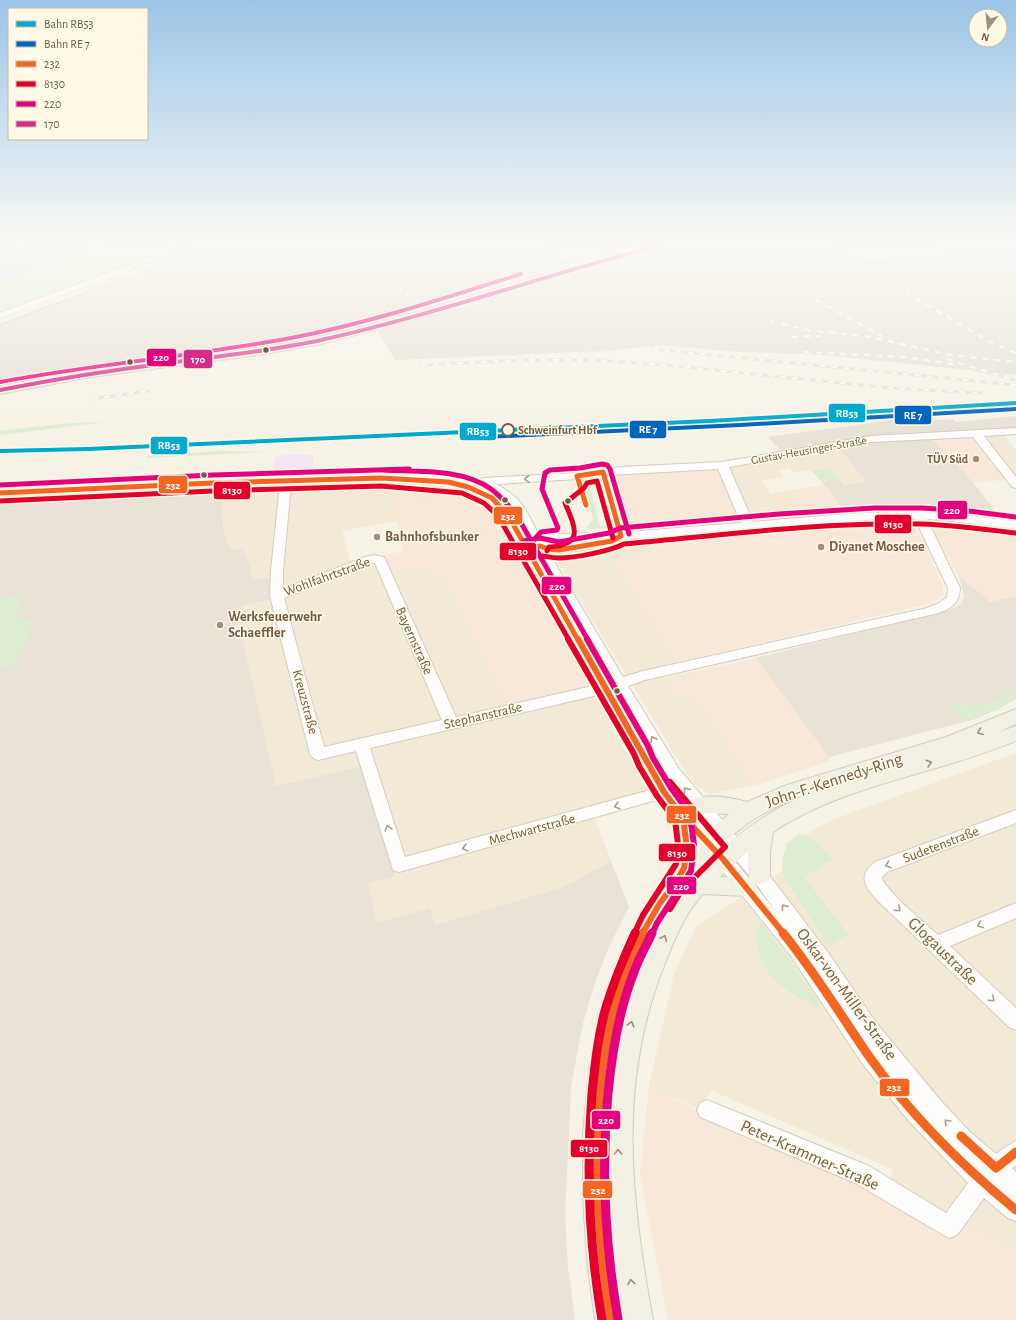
<svg xmlns="http://www.w3.org/2000/svg" width="1016" height="1320" viewBox="0 0 1016 1320" font-family="'Alegreya Sans',sans-serif">
<style>
.residential{fill:#f2e9d6}
.commercial{fill:#f7e8d9}
.industrial{fill:#e8e2d7}
.education{fill:#f4e6f0}
.green{fill:#deedd1}
.water{fill:#c8dfe5}
.lines{fill:none;stroke-linecap:round;stroke-linejoin:round}
.minor-casing{stroke:#d4cdc1;stroke-width:2}
.major-casing{stroke:#d5cdc4;stroke-width:2}
.minor{fill:#fefdfb;fill-rule:evenodd}
.major{fill:#f2efe3;fill-rule:evenodd}
.rail-casing{stroke:#e4e1e3;stroke-width:3}
.rail{stroke:#fff9e6;stroke-width:2;stroke-dasharray:6;stroke-linecap:butt}
.bus-1-far2-casing{stroke:#fff9e6;stroke-width:8}
.bus-1-far1-casing{stroke:#fff9e6;stroke-width:10}
.bus-1-casing{stroke:#fff9e6;stroke-width:12}
.bus-2-far2-casing{stroke:#fff9e6;stroke-width:8}
.bus-2-far1-casing{stroke:#fff9e6;stroke-width:10}
.bus-2-casing{stroke:#fff9e6;stroke-width:12}
.bus-3-far3-casing{stroke:#fff9e6;stroke-width:6}
.bus-3-far2-casing{stroke:#fff9e6;stroke-width:8}
.bus-3-far1-casing{stroke:#fff9e6;stroke-width:10}
.bus-3-casing{stroke:#fff9e6;stroke-width:12}
.bus-4-casing{stroke:#fff9e6;stroke-width:6}
.bus-1-far2{stroke:#f26522;stroke-width:5}
.bus-1-far1{stroke:#f26522;stroke-width:6}
.bus-1{stroke:#f26522;stroke-width:9}
.bus-2-far2{stroke:#e4002b;stroke-width:5}
.bus-2-far1{stroke:#e4002b;stroke-width:6}
.bus-2{stroke:#e4002b;stroke-width:9}
.bus-3-far3{stroke:#e5007d;stroke-width:4}
.bus-3-far2{stroke:#e5007d;stroke-width:5}
.bus-3-far1{stroke:#e5007d;stroke-width:6}
.bus-3{stroke:#e5007d;stroke-width:9}
.bus-4{stroke:#d62b88;stroke-width:4}
.rail-1-casing{stroke:#fff9e6;stroke-width:3}
.rail-2-casing{stroke:#fff9e6;stroke-width:3}
.rail-1{fill:#00a9ce;fill-rule:evenodd}
.rail-2{fill:#0065bd;fill-rule:evenodd}
.oneway{stroke:#aa9d8f}
.oneway2{stroke:#9f907e}
.bus-dot{fill:#725d47;stroke:#fff9e6;stroke-width:1.5}
.stop-dot{fill:#fff9e6;stroke:#725d47;stroke-width:2}
.poi-dot{fill:#a0917f;stroke:#fff9e6;stroke-width:1.5}
.labels{text-anchor:middle;dominant-baseline:central;stroke-width:3;stroke-linejoin:round;paint-order:stroke}
.far-stop-label{font-size:12px;font-weight:bold;fill:#725d47;stroke:#fff9e6;text-anchor:start}
.far-street-label{font-size:12px;fill:#725d47;stroke:#fff9e6}
.far-poi-label{font-size:12px;font-weight:bold;fill:#725d47;stroke:#fff9e6;text-anchor:end}
.poi-label{font-size:14px;font-weight:bold;fill:#725d47;stroke:#fff9e6;text-anchor:start}
.street-label{font-size:14px;fill:#725d47;stroke:#fff9e6}
.near-street-label{font-size:17px;fill:#725d47;stroke:#fff9e6}
.line-badge{stroke:#fff9e6;stroke-width:1.5}
.badge-label{font-size:11px;text-anchor:middle;font-weight:bold;fill:#fff}
</style>
<rect width="100%" height="100%" fill="#f6f2e6"/>
<path class="residential" d="M1016 434V435L1005 436 1016 451V478L982 435Z
M839 448 866 482 844 485 839 479 821 481 811 470 794 473 789 468 778 470 783 477 761 481 771 494 785 491 800 516 759 519 753 518 730 469 731 467Z
M408 483 439 485 441 498 393 500 397 521 342 531 350 561 383 558 388 572 428 566 446 579 506 705 591 687 648 792 593 813 611 861 564 887 435 925 430 908 377 923 368 883 396 876 318 777 276 787 238 619 240 606 271 578 252 580 250 567 230 551 223 528 222 504 224 492Z
M647 540 655 551 612 560 678 662 664 678 675 697 693 693 753 786 708 794 692 782 553 556Z
M1016 753V1253L976 1229 948 1226 889 1188 892 1169 710 1090 703 1111 649 1086 674 974 696 926 786 869 790 844 810 832 832 820Z"/>
<path class="commercial" d="M966 437 976 440 1006 480 973 482 931 438Z
M714 469 718 471 737 513V520L732 522 642 527 627 525 611 474Z
M439 485 471 495 481 503 487 510 498 530H501L591 687 506 705 446 579 434 581 428 566 388 572 382 556 403 551 392 500 440 498Z
M824 485 847 513 800 516 785 491Z
M873 521H902L915 526 943 586V594L937 600 919 606 678 662 612 560 654 551 647 540 777 528Z
M941 523 967 524 1016 531V596L990 602 958 575 934 532V527Z
M756 658 829 757 830 761 753 786 693 693 675 697 664 678Z
M649 1086 696 1110 720 1117 949 1228 976 1229 1016 1253V1320H668L640 1174Z"/>
<path class="industrial" d="M207 244H539L568 263 408 312 328 334 245 349 132 363 30 379 29 377 0 382V324L156 265Z
M677 244H828L857 261 948 256 936 244H1016V375L993 373 991 375 970 370 821 355 725 351 662 345 607 351 395 360 378 331 479 302 573 271Z
M1016 416V430L873 437 781 451 768 437 901 419 904 422 953 419 956 422Z
M931 438 973 482 999 516V518L915 511 847 513 821 481 839 479 844 485 866 482 839 448 878 442Z
M224 492 222 504 223 528 230 550 243 549 250 567 252 580 271 578 272 599 241 606 244 617 238 619 276 786 365 766 396 876 368 883 377 923 430 908 435 925 564 887 611 861 629 907 608 949 595 983 583 1023 571 1086 565 1216 568 1267 575 1320H0V503Z
M958 575 990 602 1016 596V699L1001 708 975 719 829 757 756 658 952 609 960 605 964 597 962 586Z"/>
<path class="education" d="M291 454 313 455V472L272 474 275 457Z"/>
<path class="green" d="M105 244H181L0 312V284Z
M106 422 0 435V431C35 427 71 422 106 422Z
M219 451 265 452 147 458V456Z
M830 468 839 479 821 481 811 470Z
M455 470 467 475 395 473H397Z
M592 478 600 479 588 480 600 526H613V527L589 529 586 528 593 519 581 479Z
M18 597 21 599 18 607 23 611 19 620H34L17 664 0 669V598Z
M1016 688V698L1000 708 965 721 951 705 966 701 972 707 1005 699 1000 692Z
M799 834 813 839 833 859 804 877 849 935 828 946 782 873 783 857 787 843Z
M763 924 821 1005 817 1008C782 987 759 977 755 932Z"/>
<path class="water" d="M27 244H105L0 284V254Z"/>
<g class="lines">
<g class="minor-casing">
<path id="minor" d="M185 244H197L0 319V313Z
M540 244H550L582 265 581 267H575Z
M1016 428V434L984 436 1016 477V488L1012 487 973 437 871 442 729 467 753 522C808 517 864 511 919 512 952 512 984 518 1016 521V529L942 520 927 519 960 588C959 607 947 611 930 615L645 680 628 686 679 769 769 875 829 954 877 1024 942 1102 970 1132 996 1154 1004 1148 1016 1141V1165L1012 1168 1016 1172V1221L1008 1218 984 1198 957 1235 949 1238 853 1182 700 1117 697 1110 700 1103 707 1100 869 1166 946 1213 968 1183 908 1120 862 1063 791 956 717 864 673 816 660 799 399 872 393 870 356 751 318 760 313 758 310 754 270 596 271 571 280 485 0 496V490L401 474 466 476 480 479 484 478 577 473 621 467 722 462 871 436ZM718 469 741 523 626 532 609 475ZM599 476 614 532 545 535 540 537C526 511 523 498 496 484L577 479ZM401 480 466 482 461 486 463 488 488 500 504 519 597 685 456 717 384 557 374 555 365 557 283 589V571L291 485ZM472 484C512 495 514 510 532 544H530L513 514 496 496ZM880 519H915L948 588 947 597 939 603 927 608 643 671 623 677 549 553 553 554 588 549 592 548 594 545 592 542 588 541 554 546 547 544 549 542 610 539 621 540ZM535 550 611 681 609 682 534 551ZM372 563H375L442 720 324 747 284 598ZM614 690H616L667 777 757 885 778 914 729 854 685 808 670 788ZM602 694 654 789 405 857 370 748Z
M1016 810V823L887 872 882 877C884 890 926 924 938 935L1016 903V918L950 946 1016 1008V1030L1009 1027 878 901C865 887 857 876 875 862Z"/>
</g>
<g class="major-casing">
<path id="major" d="M651 244H670L669 246 582 269 412 320 322 344 252 356 91 377 0 394V386C60 374 121 365 182 357 229 351 276 347 322 336 433 312 540 271 651 244Z
M133 268 138 271 137 273 0 324V317Z
M1016 709V724L999 732 1016 726V741C995 749 974 757 953 763 891 782 827 796 773 832L770 852V875L767 881 759 884 755 883 757 887 754 894 746 896 703 894C684 914 674 941 664 966 617 1084 631 1198 653 1320H595L587 1260 583 1197V1134L589 1070 602 1008 622 950 656 889 674 868 675 844 673 817 676 811 683 809 690 811 693 817 696 842 729 814 700 813 693 811 690 805 693 799C709 794 730 797 747 802L784 786 816 776 946 737ZM807 794C764 813 730 839 697 872 730 832 759 811 807 794ZM748 851V875L750 879 720 877Z"/>
</g>
<use href="#minor" class="minor"/>
<use href="#major" class="major"/>
<g class="rail-casing">
<path id="rail" d="M397 285 408 295
M895 286 990 342 1016 353
M816 300 882 336
M770 321 808 330 871 337 950 355 1016 362
M792 337 820 336
M652 349 1016 385
M804 352 904 357 953 364
M947 359 1014 380
M421 365 520 360H595L665 365 891 388 981 393
M92 399 148 391"/>
</g>
<use href="#rail" class="rail"/>
<g class="bus-1-far2-casing">
<path id="bus-1-far2" d="M0 493 213 483 381 478 448 482 468 487 492 498 509 517 578 640
M526 549 540 546 548 549 559 550 612 541 621 536 603 472 577 476 586 505"/>
</g>
<g class="bus-1-far1-casing">
<path id="bus-1-far1" d="M578 639 664 792 679 812 723 859 784 934
M642 934 660 903 676 882 684 868 687 849 683 817"/>
</g>
<g class="bus-1-casing">
<path id="bus-1" d="M783 933C814 971 840 1014 868 1055 909 1113 961 1165 1016 1210
M961 1136 996 1168 1016 1152
M610 1320C593 1195 582 1049 643 933"/>
</g>
<g class="bus-2-far2-casing">
<path id="bus-2-far2" d="M0 501 213 491 381 486 462 493 484 503 498 516 569 640
M547 551 549 547C585 545 575 527 565 503L584 488 587 483 597 481 613 538
M528 557C542 553 546 558 559 558 575 558 610 551 624 544 722 535 823 522 921 524 953 525 984 529 1015 533"/>
</g>
<g class="bus-2-far1-casing">
<path id="bus-2-far1" d="M568 639 634 754 639 766 657 796 675 820 678 844 676 864 643 915 634 934
M670 782 725 847 681 891 670 909"/>
</g>
<g class="bus-2-casing">
<path id="bus-2" d="M602 1320C589 1245 586 1169 592 1093 595 1064 598 1035 606 1007 614 981 624 957 635 933"/>
</g>
<g class="bus-3-far3-casing">
<path id="bus-3-far3" d="M0 382C96 364 194 356 291 338 369 323 445 298 521 274"/>
</g>
<g class="bus-3-far2-casing">
<path id="bus-3-far2" d="M382 470C417 472 461 468 491 489 502 497 509 506 517 516L588 640
M0 485 213 475 409 469
M524 541 540 538 559 542 609 533 620 528 779 514 874 508H922L969 511 1016 517
M533 541 541 532 557 530 558 528 542 489 545 473 550 470 580 468 602 464 607 465 610 469 629 534"/>
</g>
<g class="bus-3-far1-casing">
<path id="bus-3-far1" d="M587 639 648 746 653 758 671 788 690 814 694 845 691 871 657 923 652 934"/>
</g>
<g class="bus-3-casing">
<path id="bus-3" d="M618 1319C605 1244 601 1169 608 1093 612 1052 619 1010 634 972 639 958 646 946 652 933"/>
</g>
<g class="bus-4-casing">
<path id="bus-4" d="M0 390C56 379 112 370 169 363 220 356 271 351 321 340 437 314 549 274 664 244"/>
</g>
<use href="#bus-1-far2" class="bus-1-far2"/>
<use href="#bus-1-far1" class="bus-1-far1"/>
<use href="#bus-1" class="bus-1"/>
<use href="#bus-2-far2" class="bus-2-far2"/>
<use href="#bus-2-far1" class="bus-2-far1"/>
<use href="#bus-2" class="bus-2"/>
<use href="#bus-3-far3" class="bus-3-far3"/>
<use href="#bus-3-far2" class="bus-3-far2"/>
<use href="#bus-3-far1" class="bus-3-far1"/>
<use href="#bus-3" class="bus-3"/>
<use href="#bus-4" class="bus-4"/>
<g class="rail-1-casing">
<path id="rail-1" d="M1016 401V405L709 423 88 451 0 453V449L88 447 709 419Z"/>
</g>
<g class="rail-2-casing">
<path id="rail-2" d="M1016 407V411L740 427 485 439 482 437 485 435 740 423Z"/>
</g>
<use href="#rail-1" class="rail-1"/>
<use href="#rail-2" class="rail-2"/>
</g>
<defs><path id="oneway-chevron" d="M-2-3.5L2.5 0L-2 3.5" fill="none" stroke-width="1.6" stroke-linecap="round" stroke-linejoin="round"/></defs>
<g class="oneway">
<use href="#oneway-chevron" transform="translate(527 479) rotate(177)"/>
<use href="#oneway-chevron" transform="translate(653 739) rotate(-121)"/>
<use href="#oneway-chevron" transform="translate(686 790) rotate(-129)"/>
<use href="#oneway-chevron" transform="translate(617 806) rotate(164)"/>
<use href="#oneway-chevron" transform="translate(388 828) rotate(-107)"/>
<use href="#oneway-chevron" transform="translate(465 848) rotate(165)"/>
<use href="#oneway-chevron" transform="translate(888 865) rotate(160)"/>
<use href="#oneway-chevron" transform="translate(784 907) rotate(-127)"/>
<use href="#oneway-chevron" transform="translate(898 909) rotate(43)"/>
<use href="#oneway-chevron" transform="translate(980 925) rotate(157)"/>
<use href="#oneway-chevron" transform="translate(992 999) rotate(43)"/>
<use href="#oneway-chevron" transform="translate(947 1122) rotate(-134)"/>
</g>
<g class="oneway2">
<use href="#oneway-chevron" transform="translate(980 732) rotate(158)"/>
<use href="#oneway-chevron" transform="translate(929 763) rotate(-16)"/>
<use href="#oneway-chevron" transform="translate(664 938) rotate(-64)"/>
<use href="#oneway-chevron" transform="translate(631 1024) rotate(-75)"/>
<use href="#oneway-chevron" transform="translate(618 1152) rotate(-92)"/>
<use href="#oneway-chevron" transform="translate(631 1282) rotate(-100)"/>
</g>
<linearGradient id="sky" x2="0" y2="1"><stop stop-color="#9bc5e7"/><stop offset="0.57" stop-color="#fbf9f4"/><stop offset="1" stop-color="#fbf9f4" stop-opacity="0"/></linearGradient>
<rect width="1016" height="429" fill="url(#sky)"/>
<g class="bus-dot">
<circle cx="266" cy="350" r="3.5"/>
<circle cx="130" cy="362" r="3.5"/>
<circle cx="204" cy="475" r="3.5"/>
<circle cx="505" cy="500" r="3.5"/>
<circle cx="568" cy="501" r="3.5"/>
<circle cx="617" cy="691" r="3.5"/>
</g>
<circle class="stop-dot" cx="508" cy="430" r="6"/>
<g class="poi-dot">
<circle cx="976" cy="459" r="4"/>
<circle cx="377" cy="537" r="4"/>
<circle cx="821" cy="547" r="4"/>
<circle cx="220" cy="625" r="4"/>
</g>
<g class="labels">
<g class="far-stop-label">
<text x="518" y="430">Schweinfurt Hbf</text>
</g>
<g class="far-street-label">
<text transform="translate(809 450) rotate(-10)">Gustav-Heusinger-Straße</text>
</g>
<g class="far-poi-label">
<text x="968" y="459">TÜV Süd</text>
</g>
<g class="poi-label">
<text x="385" y="537">Bahnhofsbunker</text>
<text x="829" y="547">Diyanet Moschee</text>
<text x="228" y="617">Werksfeuerwehr<tspan x="228" dy="16">Schaeffler</tspan></text>
</g>
<g class="street-label">
<text transform="translate(327 577) rotate(-20)">Wohlfahrtstraße</text>
<text transform="translate(414 641) rotate(66)">Bayernstraße</text>
<text transform="translate(305 702) rotate(75)">Kreuzstraße</text>
<text transform="translate(483 716) rotate(-13)">Stephanstraße</text>
<text transform="translate(532 830) rotate(-15)">Mechwartstraße</text>
<text transform="translate(941 845) rotate(-21)">Sudetenstraße</text>
</g>
<g class="near-street-label">
<text transform="translate(834 780) rotate(-18)">John-F.-Kennedy-Ring</text>
<text transform="translate(943 951) rotate(44)">Glogaustraße</text>
<text transform="translate(847 994) rotate(54)">Oskar-von-Miller-Straße</text>
<text transform="translate(810 1155) rotate(24)">Peter-Krammer-Straße</text>
</g>
</g>
<g class="line-badge">
<rect x="146" y="348" width="31" height="19" rx="4" fill="#e5007d"/>
<rect x="183" y="349" width="30" height="20" rx="4" fill="#d62b88"/>
<rect x="828" y="403" width="38" height="20" rx="4" fill="#00a9ce"/>
<rect x="894" y="405" width="38" height="20" rx="4" fill="#0065bd"/>
<rect x="629" y="420" width="38" height="19" rx="4" fill="#0065bd"/>
<rect x="459" y="422" width="38" height="19" rx="4" fill="#00a9ce"/>
<rect x="150" y="436" width="38" height="19" rx="4" fill="#00a9ce"/>
<rect x="158" y="475" width="30" height="19" rx="4" fill="#f26522"/>
<rect x="213" y="481" width="38" height="19" rx="4" fill="#e4002b"/>
<rect x="937" y="500" width="31" height="20" rx="4" fill="#e5007d"/>
<rect x="493" y="506" width="30" height="19" rx="4" fill="#f26522"/>
<rect x="874" y="514" width="38" height="20" rx="4" fill="#e4002b"/>
<rect x="499" y="542" width="38" height="19" rx="4" fill="#e4002b"/>
<rect x="541" y="576" width="31" height="19" rx="4" fill="#e5007d"/>
<rect x="666" y="805" width="31" height="19" rx="4" fill="#f26522"/>
<rect x="658" y="843" width="38" height="19" rx="4" fill="#e4002b"/>
<rect x="666" y="876" width="31" height="19" rx="4" fill="#e5007d"/>
<rect x="879" y="1078" width="31" height="19" rx="4" fill="#f26522"/>
<rect x="591" y="1110" width="30" height="20" rx="4" fill="#e5007d"/>
<rect x="570" y="1139" width="38" height="19" rx="4" fill="#e4002b"/>
<rect x="582" y="1180" width="31" height="19" rx="4" fill="#f26522"/>
</g>
<g class="badge-label">
<text x="161" y="361">220</text>
<text x="198" y="363">170</text>
<text x="847" y="417">RB53</text>
<text x="913" y="419">RE 7</text>
<text x="648" y="433">RE 7</text>
<text x="478" y="435">RB53</text>
<text x="169" y="449">RB53</text>
<text x="173" y="489">232</text>
<text x="232" y="494">8130</text>
<text x="952" y="514">220</text>
<text x="508" y="520">232</text>
<text x="893" y="528">8130</text>
<text x="518" y="555">8130</text>
<text x="557" y="590">220</text>
<text x="682" y="819">232</text>
<text x="677" y="857">8130</text>
<text x="681" y="890">220</text>
<text x="894" y="1091">232</text>
<text x="606" y="1124">220</text>
<text x="589" y="1152">8130</text>
<text x="598" y="1194">232</text>
</g>
<rect x="8" y="8" width="140" height="132" fill="#fff9e6" stroke="#c7bba6"/>
<rect x="16" y="21" width="20" height="6" fill="#00a9ce" stroke="#c7bba6"/>
<text x="44" y="28" font-size="12" fill="#725d47">Bahn RB53</text>
<rect x="16" y="41" width="20" height="6" fill="#0065bd" stroke="#c7bba6"/>
<text x="44" y="48" font-size="12" fill="#725d47">Bahn RE 7</text>
<rect x="16" y="61" width="20" height="6" fill="#f26522" stroke="#c7bba6"/>
<text x="44" y="68" font-size="12" fill="#725d47">232</text>
<rect x="16" y="81" width="20" height="6" fill="#e4002b" stroke="#c7bba6"/>
<text x="44" y="88" font-size="12" fill="#725d47">8130</text>
<rect x="16" y="101" width="20" height="6" fill="#e5007d" stroke="#c7bba6"/>
<text x="44" y="108" font-size="12" fill="#725d47">220</text>
<rect x="16" y="121" width="20" height="6" fill="#d62b88" stroke="#c7bba6"/>
<text x="44" y="128" font-size="12" fill="#725d47">170</text>
<g transform="translate(988 28) rotate(196)"><circle r="19" fill="#fff9e6" stroke="#c7bba6"/>
<path d="M0-3L7 15L0 10L-7 15Z" fill="#a0917f"/>
<text y="-6" font-size="11" font-weight="bold" text-anchor="middle" fill="#725d47">N</text>
</g>
</svg>
